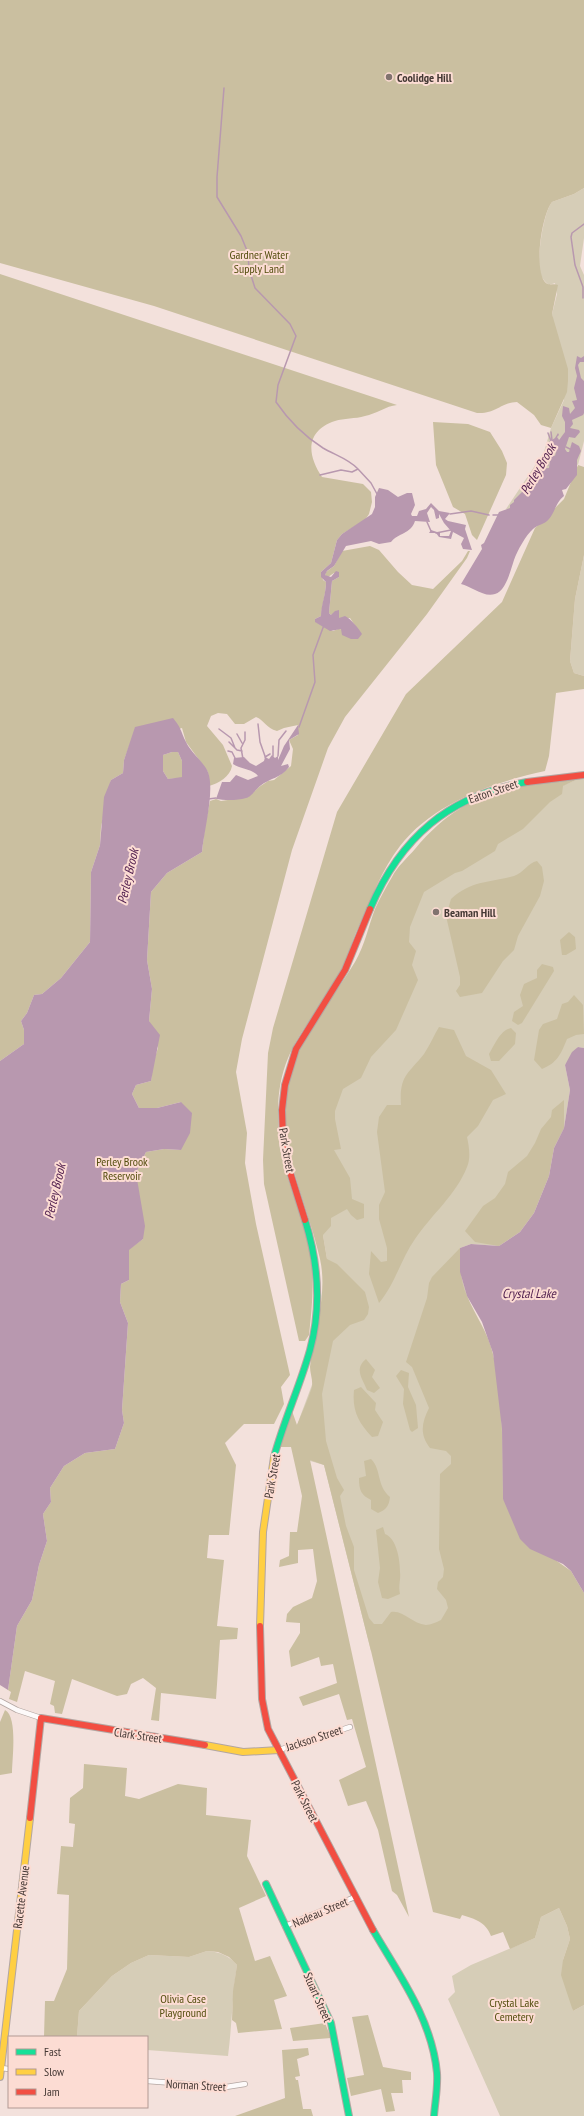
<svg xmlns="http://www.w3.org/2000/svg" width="584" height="2116" viewBox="0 0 584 2116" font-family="'PT Sans Narrow',sans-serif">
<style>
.green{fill:#d6cdb7}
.forest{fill:#cabfa0}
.water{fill:#b898af;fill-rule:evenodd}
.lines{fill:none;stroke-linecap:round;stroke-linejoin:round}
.stream{stroke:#b898af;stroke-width:1.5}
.street-casing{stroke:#b3a6a2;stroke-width:6}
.fast-casing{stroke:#b3a6a2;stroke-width:8}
.slow-casing{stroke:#b3a6a2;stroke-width:8}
.jam-casing{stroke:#b3a6a2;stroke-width:8}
.street{stroke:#fdfafa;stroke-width:4.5}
.fast{stroke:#16e098;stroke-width:6}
.slow{stroke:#ffcf43;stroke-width:6}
.jam{stroke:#f24e42;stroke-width:6}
.poi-dot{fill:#81736f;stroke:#fcdcd3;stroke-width:1.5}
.labels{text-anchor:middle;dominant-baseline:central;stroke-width:4;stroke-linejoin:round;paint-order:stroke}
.poi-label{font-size:12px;font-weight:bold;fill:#443834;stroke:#fcdcd3;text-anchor:start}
.park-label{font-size:12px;fill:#544e0e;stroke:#fcdcd3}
.street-label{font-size:12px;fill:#443834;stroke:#fcdcd3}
.water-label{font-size:13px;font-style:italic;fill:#4f1d4d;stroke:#fcdcd3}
</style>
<rect width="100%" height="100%" fill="#f3e1dc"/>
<path class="green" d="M584 188V238L580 266 584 275V441L578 465 567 458 560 437 559 442 560 451 520 515 506 509 544 452 551 428 564 400 552 314 557 294 555 283 549 285C545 282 541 277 540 272 537 258 543 213 552 202L574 194Z
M584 555V676L574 673 570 661 575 599Z
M580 778H584V1048L578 1047 565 1065 570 1090 564 1128 499 1246 471 1244 460 1248V1272L499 1397 502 1429 520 1539 584 1593 371 1651 324 1465 300 1458 294 1433 316 1374 327 1259 323 1235 330 1112 403 937 421 889 562 786Z
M559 1908 567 1926 570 1939 563 1960 573 2011 584 2005V2116H500L448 1999 455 1992 452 1976 471 1965 535 1938 541 1917Z
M207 1951C220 1952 228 1955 237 1965 232 1996 232 2026 228 2056L147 2050V2037H77L79 2011 112 1976 131 1963 149 1955 189 1957Z"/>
<path class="forest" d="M0 0H584V188L574 194 552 202C542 214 533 271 546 283 550 286 554 283 558 285L552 314 568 369V381L567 392 551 428 541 425 534 415 517 402C499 403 497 414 477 413L154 306 0 263Z
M0 274 397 405C386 406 376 414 365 416 355 419 344 418 335 421 305 431 307 455 322 477L363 484 371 492 372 502 369 514 365 520 342 534 337 540 331 563 321 572 323 580 326 582C326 593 322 605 321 616L315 619 316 622 333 631 338 629 358 630 350 618H339V612L331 615 329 613 332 581 339 577 334 573 328 577 325 575 326 572 334 566 342 551 370 546 379 550 398 572 412 585 433 589 462 561 468 551H470L467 558 427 614 345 717 328 748 292 850 242 1039 236 1072 247 1133 245 1163 256 1224 290 1375 281 1387 284 1404 274 1424H244L225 1443 236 1465 229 1535H209L207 1558 224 1560 217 1626 238 1628 237 1639 220 1640 216 1699 161 1693 159 1721 151 1720 156 1688 143 1678 131 1684 127 1694 117 1696 72 1679 62 1714 55 1713 54 1706 50 1704 55 1681 25 1671 17 1702 9 1699 11 1692 8 1690 17 1626 32 1600 39 1565 47 1541 43 1514 51 1502 50 1488 64 1466 85 1453 115 1449 124 1423 122 1410 128 1323 120 1302 121 1284 129 1280V1249L143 1239 136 1173 146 1152 164 1149 181 1150V1102L157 1108H139L132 1094 136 1085 151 1081 153 1063 158 1048 149 1021 152 989 147 960 151 892 167 873 202 852 205 826 210 801 216 799 221 801 248 797 259 787 268 781 274 780 291 766 293 749 289 740 298 735V725L284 728 277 731C266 728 264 720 256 717L244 724H235L227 714 218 713 211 716 207 726 223 745 232 766C230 777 219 783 209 786L208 772 186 742 182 728 130 744 124 760 123 773 111 780 101 827 100 845 91 872 90 942 61 978 42 994 34 995 27 1013 21 1021 24 1030V1044L0 1061Z
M433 422 468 424 490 432 502 451 507 463 506 475 477 540 472 535 465 514 453 507 436 465Z
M578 465 584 467V555L575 599 570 661 574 673 584 676V689L556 693 549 756 545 771C494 782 433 803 400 846 382 869 371 899 359 926 351 942 348 960 340 975 310 1027 278 1047 278 1114 279 1125 278 1138 280 1149 287 1184 304 1217 310 1252 315 1280 312 1307 309 1335L305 1341H299L264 1184 263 1160 268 1053 273 1028 337 812 406 694 502 602 535 528 564 499Z
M172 752H178L182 761V778L168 779 163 771V755Z
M580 778 563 786 562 794 550 802 523 829 498 844 495 851 462 871 455 873 424 892 410 927 409 942 416 951 412 965 418 980 396 1030 371 1057 361 1078 343 1089 335 1111V1119L341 1149 334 1150 350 1178 352 1199 364 1204V1218L357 1220 351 1215 347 1209 331 1218V1226L323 1235 327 1259 337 1264 365 1292 369 1307 368 1314 364 1320 350 1325 333 1341 322 1394 326 1441 337 1478 344 1490 340 1496 346 1526 354 1547V1570L369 1618 374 1624H382L391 1612C404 1610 412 1624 426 1625 430 1625 437 1622 441 1620L448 1608 446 1600 437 1589 438 1582 443 1577 444 1569 439 1549 440 1474 451 1464V1456L446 1451 430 1448C419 1434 422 1422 429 1408L412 1367 406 1362 427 1298 429 1283 432 1277 460 1248C460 1265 460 1280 467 1296 475 1315 488 1332 493 1354 504 1401 502 1451 503 1499L554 1559 571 1571 584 1593V2005L573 2011 561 1975 563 1960 570 1939 567 1926 559 1908 541 1917 535 1938 510 1949 503 1932 491 1936C486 1922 475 1919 462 1915L460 1919 433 1912 371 1651 324 1465 310 1460 409 1917 397 1895 392 1891 378 1830 366 1801 348 1806 339 1780 366 1767 352 1719 347 1720 339 1694 303 1706 299 1697 337 1683 333 1664 321 1666 319 1657 291 1667 289 1651 300 1633V1623L286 1622 287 1614 293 1607 312 1598 317 1581 313 1549 298 1550V1563L279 1567 280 1560 289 1556 290 1532H297L302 1496 291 1447H279L292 1411 297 1425C302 1412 308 1400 312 1387 313 1380 310 1373 310 1367 314 1331 328 1295 320 1259 309 1209 284 1161 285 1109 288 1046 324 1013 355 962 365 945 368 927 375 909 380 898 386 887 392 877 397 867 407 858 415 849 462 792 510 784 580 778Z
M537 861 542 867 544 881 540 896 518 936 514 950 503 961 482 993 460 997 456 991 460 985V977L446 916 451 899C472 880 490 883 514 876 523 873 528 863 537 861Z
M569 932 575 937 576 949 566 955H562L560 940Z
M542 964 553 967 554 971 522 1023 518 1025 512 1021 514 1012 523 1006 520 995 524 984 537 978V970Z
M574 995 583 1005 584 1034 576 1035 567 1039C561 1054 557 1063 542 1069L534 1060 539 1030 543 1024 557 1019 562 1004 568 1002Z
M439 1027 454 1030 466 1056 491 1070 506 1094 493 1100 478 1126 467 1137C469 1146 471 1158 467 1167 456 1195 432 1214 415 1239 401 1259 395 1284 379 1303L369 1274 371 1251 381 1262 387 1261V1248L379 1219V1205L385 1192 377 1132 379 1117 387 1105H401C399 1076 408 1074 424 1054 430 1045 434 1035 439 1027Z
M511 1028 516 1033 515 1044 499 1061H491L489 1054C494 1046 500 1030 511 1028Z
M564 1100V1128L554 1148 549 1176 534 1213 520 1232 499 1246 475 1242 465 1231 483 1206 495 1198 505 1184 508 1172 527 1156 535 1143 541 1129 551 1117 552 1110Z
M366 1359 375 1370 372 1377 380 1388 374 1393 367 1390C362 1378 354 1369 366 1359Z
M401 1370 409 1373 408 1387 416 1405 418 1428 412 1432 410 1430 403 1404 404 1389 396 1376Z
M361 1387 376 1403 375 1410 383 1422 378 1436 372 1437C358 1422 352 1410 354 1390Z
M371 1459C382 1470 376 1485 390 1497 389 1506 386 1510 378 1513L371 1509V1500C361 1495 359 1490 359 1478L366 1476 364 1461Z
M383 1527 385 1534C397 1539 400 1560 400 1572 401 1580 398 1586 400 1594L388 1599 382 1598 378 1582 380 1568 376 1530Z
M5 1710C18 1717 12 1759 12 1773L0 1775V1722Z
M84 1764 127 1768 125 1796 139 1799 178 1784 207 1788 206 1815 251 1820 247 1856 266 1896 239 1908 255 1961 270 1956 287 1996 274 2000 282 2029 238 2033 236 2023 232 2020 233 1991 237 1965 229 1957 218 1952 207 1951 189 1957 149 1955 131 1963 112 1976 79 2011 77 2037H44L45 2001H54L67 1969 69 1895 57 1894 61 1846 73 1847 75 1824 69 1823 70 1798 83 1788Z
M368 2015 383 2067 411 2072V2080H402L403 2093H391L395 2111 386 2112 381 2089 351 2096 347 2078 364 2075 352 2017Z
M325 2023 331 2038 293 2041 290 2028Z
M308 2048 309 2055 297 2059 300 2076 295 2077 296 2080H298L303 2109H311L313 2116H235L285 2098 282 2050Z"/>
<path class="water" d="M577 356 581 358 584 356V362H580L578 365 581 378 584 381V413L583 415 572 420 573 424 570 428 579 430 580 432 575 438 569 437 565 449 567 452H569L572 442 579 446 581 451 577 460V475L566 489 562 490 564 496C556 502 555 512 549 519 544 525 538 524 533 529 526 535 517 551 514 560 511 569 506 591 495 594 484 598 471 586 461 584L482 549 481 545 484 543 499 512 510 508V505L514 502V500L522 492H526V485H529L530 481H538L534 477 537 469 549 468 551 454 555 456 557 448 551 447 555 445 550 444 549 442 555 438 558 433 559 435 557 437 559 440 565 432V422L562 416 563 406 569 408 570 414 575 408 572 401 577 400 574 388 577 376 575 368Z
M379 488 388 490 398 497 407 493H412L415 505 411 514 412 516H417L419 511 426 509 431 503 439 511 450 513 445 519 448 521 466 525 465 529 472 550 463 549 461 544 464 538 453 532 451 539 439 537 436 533H429L431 530 440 533V536H449L451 531 444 523 439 514V518L436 519 434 510 431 507 427 513 430 522 415 521C411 534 398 533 391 542L379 544 371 541 346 546 334 566 327 571 325 575 331 577 336 571 339 572V577L332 581 329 613 331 615 335 611 339 610V618L345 616C350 618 360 630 362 634L358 639H351L342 635 341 629 330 631 315 622V619L321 616C321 605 326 594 326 582L321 577V572L331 563 337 540 342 534 372 514 375 507V497Z
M173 718C182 729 180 730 186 742 191 753 203 761 208 772 215 791 204 830 202 852L167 873 151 892 147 960 152 989 149 1021 160 1035 151 1081 136 1085 132 1094 139 1108H157L181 1102 192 1113 190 1133 181 1150 164 1149 146 1152 136 1173 145 1226 143 1239 129 1250V1280L121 1284 120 1302 128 1323 122 1410 124 1423 115 1449 85 1453 64 1466 50 1488 51 1502 43 1514 47 1541 39 1565 32 1600 17 1626 8 1690 0 1685V1061L24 1044V1030L21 1021 27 1013 34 995 42 994 61 978 90 942 91 872 100 845 104 797 111 780 123 773 124 760 135 727ZM172 752H178L182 761V777L168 779 163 771V755Z
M298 725 299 734 289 740 290 749 281 766 288 764 289 767C281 778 270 778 260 786 256 789 251 797 246 798 236 801 223 800 216 799L222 782H230L236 775 248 780 258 776C253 769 240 769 233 764L234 758 244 757 250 763 256 766 264 761 265 757 269 759 272 755 275 758 278 756V760L284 746Z
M578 1047 584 1048V1593L571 1571 563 1564 530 1549 520 1539 503 1499 502 1429 493 1353 482 1322 467 1296 460 1272V1248L471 1244 499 1246 520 1232 534 1213 549 1176 554 1148 564 1128 570 1090 565 1065 572 1052Z"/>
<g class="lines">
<path class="stream" d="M224 88 217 177V197L241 236 248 253 249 269 255 288 290 324 296 336 278 385 276 402C289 421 304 436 323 448 335 455 349 459 358 469
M583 298V287L575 265 571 237 572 233 584 224
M551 432 552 440
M548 433 551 441
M566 447 570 449
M545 462 549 459
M547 463 548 465
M543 468 546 456
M320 475 341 470 352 472 358 469 371 483 377 494
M450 514 471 511 489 515
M493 515H498
M427 522 431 531
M436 533 451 530
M258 724 260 742 266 759
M299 727 315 682 313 655 324 625
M219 729 231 738 235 748
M237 734 242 743
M229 742 237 750 242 751
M273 746V756
M228 751 232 752 235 758
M278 756 279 740 286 731
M265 757 270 754
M243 759 241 748 245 740V732
M208 799 216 798"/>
<g class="street-casing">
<path id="street" d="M0 1701 17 1710 41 1718
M279 1750 350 1727
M285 1926 355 1897
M1 2068 9 2069
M147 2081 226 2087 245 2084"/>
</g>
<g class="fast-casing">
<path id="fast" d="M370 909C400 838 449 795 527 782
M274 1457C284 1420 300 1386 310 1350 322 1306 318 1262 305 1220
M266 1884 331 2023 349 2116
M373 1930C399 1975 432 2019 437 2073 438 2088 435 2102 434 2116"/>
</g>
<g class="slow-casing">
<path id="slow" d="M260 1626 263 1532 274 1457
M205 1745 243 1752 279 1750
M0 2077 30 1818"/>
</g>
<g class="jam-casing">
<path id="jam" d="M527 782 584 775
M305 1220 289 1169 283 1138 282 1110 285 1085 296 1049 345 970 370 909
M260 1626 262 1699 268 1729 373 1930
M30 1818 41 1718 205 1745"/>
</g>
<use href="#street" class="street"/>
<use href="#fast" class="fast"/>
<use href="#slow" class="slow"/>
<use href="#jam" class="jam"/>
</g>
<g class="poi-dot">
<circle cx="389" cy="77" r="4"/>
<circle cx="436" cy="912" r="4"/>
</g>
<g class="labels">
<g class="poi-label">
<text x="397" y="77">Coolidge Hill</text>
<text x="444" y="912">Beaman Hill</text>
</g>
<g class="park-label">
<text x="259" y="254">Gardner Water<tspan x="259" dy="14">Supply Land</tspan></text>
<text x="122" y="1161">Perley Brook<tspan x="122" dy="14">Reservoir</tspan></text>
<text x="183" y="1998">Olivia Case<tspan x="183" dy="14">Playground</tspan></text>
<text x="514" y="2002">Crystal Lake<tspan x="514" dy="14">Cemetery</tspan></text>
</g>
<g class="street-label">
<text transform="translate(493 791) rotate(-19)">Eaton Street</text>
<text transform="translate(287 1150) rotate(80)">Park Street</text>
<text transform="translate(272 1476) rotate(-80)">Park Street</text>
<text transform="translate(138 1735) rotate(8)">Clark Street</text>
<text transform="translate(314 1738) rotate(-18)">Jackson Street</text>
<text transform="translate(305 1801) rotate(63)">Park Street</text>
<text transform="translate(21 1897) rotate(-83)">Racette Avenue</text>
<text transform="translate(320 1912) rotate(-23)">Nadeau Street</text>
<text transform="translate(318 1997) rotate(66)">Stuart Street</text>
<text transform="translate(196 2085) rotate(3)">Norman Street</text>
</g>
<g class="water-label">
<text transform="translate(538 469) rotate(-59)">Perley Brook</text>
<text transform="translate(128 876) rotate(-77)">Perley Brook</text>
<text transform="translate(55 1191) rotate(-77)">Perley Brook</text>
<text x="529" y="1293">Crystal Lake</text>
</g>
</g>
<rect x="8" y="2036" width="140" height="72" fill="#fcdcd3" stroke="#b29a93"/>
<rect x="16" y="2049" width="20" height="6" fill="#16e098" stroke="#b29a93"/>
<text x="44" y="2056" font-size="12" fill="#443834">Fast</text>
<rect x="16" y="2069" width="20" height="6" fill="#ffcf43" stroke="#b29a93"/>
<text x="44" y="2076" font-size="12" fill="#443834">Slow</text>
<rect x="16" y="2089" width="20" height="6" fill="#f24e42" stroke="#b29a93"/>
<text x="44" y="2096" font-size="12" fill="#443834">Jam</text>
</svg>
